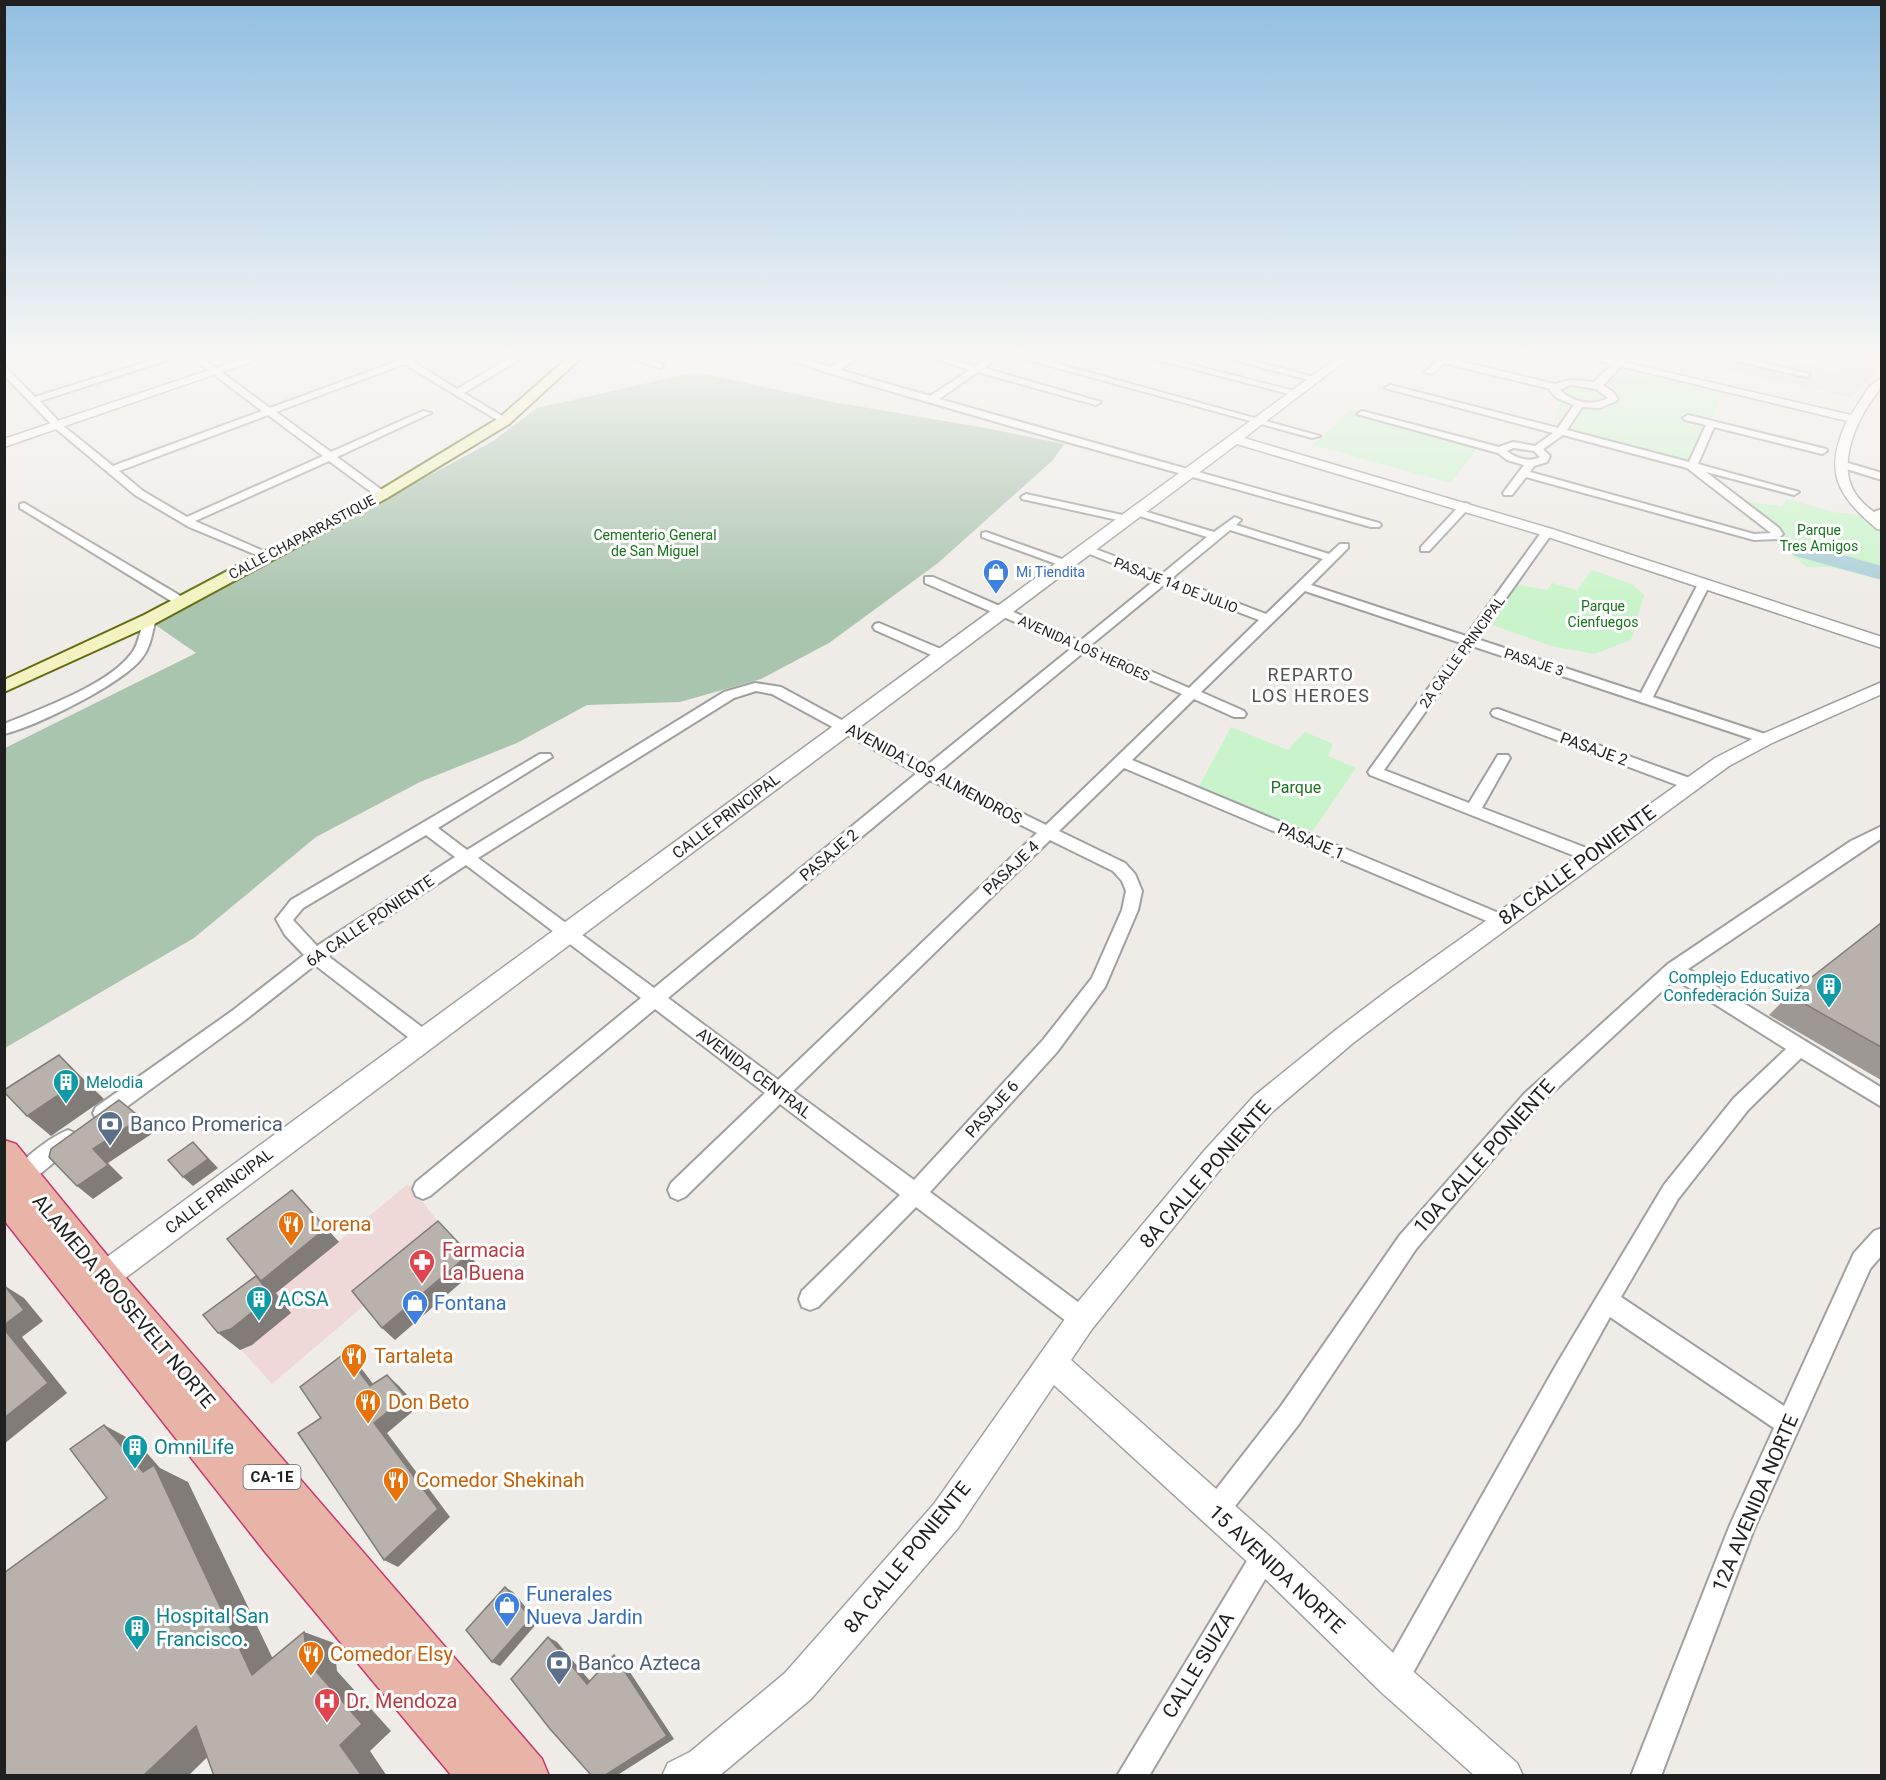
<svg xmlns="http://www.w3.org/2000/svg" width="1886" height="1780" viewBox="0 0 1886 1780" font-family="Roboto,sans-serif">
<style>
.residential{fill:#dddcdc}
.commercial{fill:#eed8d8}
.cemetery{fill:#aac5ae}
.park{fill:#c9f4cb}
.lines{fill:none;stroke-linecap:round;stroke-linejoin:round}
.river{fill:#accfd8;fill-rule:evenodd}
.minor-casing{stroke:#a0a0a0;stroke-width:4}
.tertiary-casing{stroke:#a0a0a0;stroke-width:3}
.secondary-casing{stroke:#646c11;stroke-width:4}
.trunk-casing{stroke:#c8386d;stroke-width:3}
.minor{fill:#fff;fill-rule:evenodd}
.tertiary{fill:#fff;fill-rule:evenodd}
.secondary{fill:#f2f3c0;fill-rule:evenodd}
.trunk{fill:#e8b4a7;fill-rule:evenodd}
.wall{fill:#9e9894}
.shaded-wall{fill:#817c78}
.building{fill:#b8b1ac;stroke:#817c78;stroke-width:1.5}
.labels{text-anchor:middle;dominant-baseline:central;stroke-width:6;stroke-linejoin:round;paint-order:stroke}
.far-park-label{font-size:14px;fill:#18731d;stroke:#fff}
.far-street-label{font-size:14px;fill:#1f1f1f;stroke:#fff}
.far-shop-label{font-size:14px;fill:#366cbe;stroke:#fff;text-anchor:start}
.shield{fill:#fff;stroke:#626262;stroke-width:1.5}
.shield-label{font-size:15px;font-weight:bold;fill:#1f1f1f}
.street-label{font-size:16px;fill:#1f1f1f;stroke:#fff}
.park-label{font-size:16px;fill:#18731d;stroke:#fff}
.culture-label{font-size:16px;fill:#0d838f;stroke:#fff;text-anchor:end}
.neighbourhood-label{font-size:18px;letter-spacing:1.5px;fill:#525252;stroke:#fff}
.near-street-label{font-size:20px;fill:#1f1f1f;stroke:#fff}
.near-service-label{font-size:20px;fill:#4e5e75;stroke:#fff;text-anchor:start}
.near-food-label{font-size:20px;fill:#c56008;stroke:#fff;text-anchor:start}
.near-health-label{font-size:20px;fill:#be3a42;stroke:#fff;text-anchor:start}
.near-culture-label{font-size:20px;fill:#0d838f;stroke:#fff;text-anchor:start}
.near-shop-label{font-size:20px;fill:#366cbe;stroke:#fff;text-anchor:start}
</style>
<rect width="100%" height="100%" fill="#efece7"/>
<path class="residential" d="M1656 354H1881V369L1851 397Z"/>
<path class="commercial" d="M408 1184 448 1234 272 1384 225 1332 276 1293Z"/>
<path class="cemetery" d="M696 372 833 402 986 428 1064 444 1053 460 938 563 829 643 761 679 680 702 587 705 517 743 420 782 316 837 194 938 5 1048V748L196 653 154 624 493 441 537 408Z"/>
<path class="park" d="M1757 354H1794L1844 365 1837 374 1823 372 1822 368Z
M1620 365 1723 392 1692 467 1560 433 1556 387Z
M1351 409 1480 446 1450 483 1313 445Z
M1787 499 1834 512 1869 516 1881 527V580L1832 567H1807L1776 543 1750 502 1782 506Z
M1592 570 1632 584 1644 595 1631 640 1595 654 1551 646 1484 622 1512 584 1547 590 1552 583 1577 590Z
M1231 727 1288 750 1305 732 1333 744 1328 756 1356 768 1313 831 1270 819 1198 788Z"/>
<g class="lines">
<path class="river" d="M1803 544 1882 566V580L1795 556 1791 551 1795 546Z"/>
<g class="minor-casing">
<path id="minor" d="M172 354H186L40 401 61 424 113 466 262 411 187 354H197L270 408 398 361 396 358 400 355 406 358 415 354H428L412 361 457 389 517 354H528L464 393 507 419V423L504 424 404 364 276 412 331 452 423 411 431 413 337 457 386 493V497H378L329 461 195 521 270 554V558L266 559 189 527 135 495 55 428 4 375V366L35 397ZM268 415 323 456 187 517 143 491 119 471Z
M621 354H635L664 365 660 368Z
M773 354H787L831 367 853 354H864L840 370 930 396 970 370 920 354H934L976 366 993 354H1003L984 368 1101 402 1096 405 978 372 939 399 1379 523 1381 525 1379 527H1371L1014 427 828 373Z
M1007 354H1022L1320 436 1312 438Z
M1135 354H1150L1302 393 1297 396Z
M1212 354H1227L1321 379 1316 382Z
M1624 354H1633L1603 385 1613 392 1618 399 1616 401 1600 408 1582 407 1567 430 1689 462 1706 425 1685 420 1683 418 1688 415 1826 449 1827 451 1822 454 1714 427 1698 464 1799 492 1794 495 1706 472 1779 528 1783 534 1778 539 1754 540 1526 477 1512 495H1504L1503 493 1524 465 1507 460 1498 453 1357 414 1362 411 1499 447 1513 442 1535 446 1553 433 1385 388 1390 385 1558 428 1574 405 1557 398 1550 391 1551 389 1444 363 1432 374 1425 372 1442 357 1555 384 1570 380 1594 382ZM1570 385 1596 389 1608 398C1593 407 1572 402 1560 390ZM1563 435 1687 468 1771 533 1754 534 1530 472 1534 466 1547 462 1550 456 1543 449ZM1513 448 1534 451 1540 457C1529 463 1516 458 1507 451Z
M1708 354H1725L1810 374 1806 377Z
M1826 354H1839V355L1835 358Z
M1841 461 1882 473V480L1837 466V462Z
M1026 494 1127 516 1133 519 1127 522 1022 499 1021 497Z
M24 503 184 598 186 601 180 605 176 604 20 508V504Z
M1465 503 1469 504V508L1429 551H1421V547L1461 504Z
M1137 509 1214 532 1235 517 1241 520 1236 525 1329 554 1340 544H1348V548L1311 585 1466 636 1543 530H1551L1553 532 1477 639 1641 693 1698 584 1704 580 1708 581 1710 584 1653 697 1771 736 1773 739 1771 742H1761L1472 646 1384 770 1469 803 1498 755H1508L1510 758 1482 808 1597 852 1599 856 1597 860H1585L1370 775 1368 772 1370 769 1461 643 1305 591 1201 692 1244 711 1246 714 1244 717H1234L1194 699 1132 760 1506 916 1508 920 1506 924 1500 926 1494 924 1124 768 1059 831 1125 863 1135 874 1142 891 1138 910 1105 987 1057 1052 930 1192 1090 1311 1093 1319 1090 1327 1082 1330 1074 1327 916 1207 818 1307 810 1310 802 1307 799 1299 802 1291 900 1195 780 1104 685 1197 678 1200 671 1197 668 1190 671 1183 765 1093 655 1009 430 1196 423 1199 416 1196 413 1189 416 1182 641 998 466 865 328 956 431 1034 433 1039 431 1044 424 1047 417 1044 315 965 244 1021 110 1119 103 1122 96 1119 93 1113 96 1107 232 1011 304 955 285 935 276 919 291 900 540 754H550L552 757 438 828 467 850 724 692 755 683 781 687 926 766 1073 647 925 583V577H933L1080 641 1155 580 1082 551V547H1090L1162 574 1207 537 1133 514V510ZM1230 530 1323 559 1266 614 1172 578ZM1165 584 1259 620 1189 688 1091 645ZM1084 652 1182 694 1046 825 939 772ZM756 691 772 694 917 773 654 988 478 858 734 698ZM930 780 1037 833 778 1080 668 998ZM426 835 455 857 317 946 293 920 303 908ZM1050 840 1113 871 1122 881 1126 891 1122 910 1092 978 1043 1040 914 1180 793 1091Z
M1882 509V516L1869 519 1863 516Z
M986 532 1070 562 1072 564 1066 568 1062 566 982 537V533Z
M150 615 156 619C152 632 151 647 142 658 122 684 37 726 4 734V724C40 709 108 685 131 654 139 645 140 630 144 619Z
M879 623 948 652 950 655 948 658H938L875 630 873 627 875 624Z
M1498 709 1695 780 1697 784 1690 789 1685 788 1493 716 1491 713 1493 710Z
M1882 826V838L1688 969 1882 1088V1107L1801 1058 1748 1110 1678 1199 1621 1297 1784 1406 1854 1253 1874 1231 1882 1228V1255L1870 1269 1754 1529 1661 1776H1631L1730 1525 1774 1428 1610 1317 1404 1689 1394 1693 1384 1689 1380 1679 1384 1669 1555 1367 1664 1185 1734 1098 1786 1049 1675 979 1538 1106 1416 1249 1299 1424 1225 1519 1216 1523 1207 1519 1203 1510 1207 1501 1281 1406 1400 1235 1524 1094 1668 964 1851 841Z
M68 1130 75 1133 78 1139 75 1145 29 1183 22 1185 15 1183 12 1176C19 1160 52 1136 68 1130Z
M1265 1542 1274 1546 1278 1555 1274 1564 1149 1776H1117L1256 1546Z"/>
</g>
<g class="tertiary-casing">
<path id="tertiary" d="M257 354H274L4 447V439Z
M1342 354H1354L1244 438 1552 529 1882 637V648L1542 535 1237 444 112 1288 102 1292 92 1288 88 1278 92 1268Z
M1569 354H1589L1851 415 1869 387 1882 377C1882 390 1873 397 1866 409 1852 432 1839 468 1855 493 1861 503 1872 511 1882 518V530L1877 529C1837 495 1823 472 1847 421Z
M1882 682V694L1772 743 1729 766 1406 1003 1353 1043 1272 1112 1222 1167 1092 1329 1071 1360 1277 1543 1407 1666 1517 1763 1523 1776H1475L1381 1692 1253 1567 1054 1385 958 1528 811 1699 719 1776H662L668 1763 690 1752 785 1673 934 1504 1072 1309 1204 1151 1254 1096 1337 1029 1390 989 1715 758 1760 735Z"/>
</g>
<g class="secondary-casing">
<path id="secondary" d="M572 354H585L509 424 387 498 156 623 4 692V680L144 615 377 492 499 418Z"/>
</g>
<g class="trunk-casing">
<path id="trunk" d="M4 1140 16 1144 115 1265 542 1759 549 1776H452L266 1553 4 1220Z"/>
</g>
<use href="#minor" class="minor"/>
<use href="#tertiary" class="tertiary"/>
<use href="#secondary" class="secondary"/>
<use href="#trunk" class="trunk"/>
</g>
<path class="wall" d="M1881 923V1080L1769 1015 1789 995Z"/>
<path class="shaded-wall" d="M59 1055 104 1099 51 1136 27 1116Z
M141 1118 156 1131 108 1163 123 1178 93 1199 77 1186 93 1149Z
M193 1142 218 1168 193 1186 183 1177Z
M292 1190 339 1242 276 1293 291 1313 252 1345 240 1350 218 1333 256 1276 261 1281Z
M469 1254 479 1267 395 1340 382 1328Z
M5 1286 24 1298 43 1321 22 1337 67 1393 4 1444Z
M345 1353 358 1364 383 1397 370 1386Z
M387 1375 399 1386 418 1407 387 1433 450 1517 398 1567 384 1560 374 1423Z
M104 1425 139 1444 160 1468 188 1482 285 1684 252 1675 143 1472Z
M505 1587 513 1592 538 1622 500 1666 492 1662Z
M304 1632 334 1643 337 1671 391 1731 370 1751 387 1776H362L340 1745 307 1661Z
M548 1637 557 1642 596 1688 587 1684Z
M614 1655 622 1660 674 1739 616 1776H604Z
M196 1726 232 1733 188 1776H143Z"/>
<path class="building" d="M1881 923V1047L1789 995Z
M59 1055 82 1079 27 1116 4 1092V1090Z
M119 1100 141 1118 93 1149 108 1165 77 1186 49 1157 51 1149Z
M193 1142 208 1159 183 1177 168 1160Z
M292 1190 326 1228 261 1281 227 1239Z
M438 1221 469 1254 382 1328 352 1291Z
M256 1276 272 1296 231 1329 218 1333 203 1315Z
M5 1286 24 1310 4 1325V1287Z
M4 1329 48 1383 4 1418Z
M345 1353 370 1386 387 1375 406 1397 374 1423 438 1509 384 1560 298 1433 321 1418 300 1387Z
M104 1425 143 1472 154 1465 252 1675 304 1632 307 1661 362 1724 340 1745 362 1776H214L196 1726 143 1776H4V1573L107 1498 70 1449Z
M505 1587 531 1618 492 1662 466 1630Z
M548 1637 587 1684 614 1655 667 1736 604 1776H592L550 1729 511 1679Z"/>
<linearGradient id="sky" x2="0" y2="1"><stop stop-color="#90bfe2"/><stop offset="0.59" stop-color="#f8f6f4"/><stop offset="1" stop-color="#f8f6f4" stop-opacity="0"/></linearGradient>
<rect width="1886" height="603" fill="url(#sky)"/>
<defs>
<g id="shop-pin" transform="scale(1.35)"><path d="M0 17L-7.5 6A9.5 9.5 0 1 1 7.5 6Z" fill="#3f7fe0" stroke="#fff"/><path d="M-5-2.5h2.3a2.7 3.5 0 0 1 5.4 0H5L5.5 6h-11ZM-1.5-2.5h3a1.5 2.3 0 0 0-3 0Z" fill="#fff"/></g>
<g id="building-pin" transform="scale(1.35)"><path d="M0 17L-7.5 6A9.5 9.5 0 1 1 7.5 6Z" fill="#0f9aa8" stroke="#fff"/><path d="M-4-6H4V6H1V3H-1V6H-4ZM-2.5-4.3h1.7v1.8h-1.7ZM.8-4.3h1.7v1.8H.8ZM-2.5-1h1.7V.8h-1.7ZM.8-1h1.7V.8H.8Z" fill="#fff"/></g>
<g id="bank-pin" transform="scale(1.35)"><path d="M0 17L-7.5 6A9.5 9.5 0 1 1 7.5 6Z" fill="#5c6f8a" stroke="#fff"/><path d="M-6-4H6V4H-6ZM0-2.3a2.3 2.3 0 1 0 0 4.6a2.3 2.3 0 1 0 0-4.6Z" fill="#fff"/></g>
<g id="restaurant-pin" transform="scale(1.35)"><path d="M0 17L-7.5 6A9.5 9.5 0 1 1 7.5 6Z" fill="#e8710a" stroke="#fff"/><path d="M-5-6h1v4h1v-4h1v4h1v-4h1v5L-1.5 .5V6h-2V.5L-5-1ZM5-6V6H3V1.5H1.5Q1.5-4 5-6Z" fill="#fff"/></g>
<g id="pharmacy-pin" transform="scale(1.35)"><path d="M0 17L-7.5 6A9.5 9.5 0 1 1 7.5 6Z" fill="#e0444e" stroke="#fff"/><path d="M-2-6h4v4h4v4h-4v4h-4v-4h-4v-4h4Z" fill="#fff"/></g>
<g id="hospital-pin" transform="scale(1.35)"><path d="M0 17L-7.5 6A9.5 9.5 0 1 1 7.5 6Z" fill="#e0444e" stroke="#fff"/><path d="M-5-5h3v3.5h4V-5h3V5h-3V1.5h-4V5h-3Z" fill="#fff"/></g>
</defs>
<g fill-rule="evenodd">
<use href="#shop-pin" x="996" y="572"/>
<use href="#building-pin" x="1829" y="986"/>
<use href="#building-pin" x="66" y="1082"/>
<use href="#bank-pin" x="110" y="1124"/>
<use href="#restaurant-pin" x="291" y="1224"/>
<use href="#pharmacy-pin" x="422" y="1262"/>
<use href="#building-pin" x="259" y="1299"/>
<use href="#shop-pin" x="415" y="1303"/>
<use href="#restaurant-pin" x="354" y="1356"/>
<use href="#restaurant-pin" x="368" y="1402"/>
<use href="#building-pin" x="135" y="1447"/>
<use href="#restaurant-pin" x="396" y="1480"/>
<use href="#shop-pin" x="507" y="1605"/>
<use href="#building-pin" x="137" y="1628"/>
<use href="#restaurant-pin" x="311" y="1654"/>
<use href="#bank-pin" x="559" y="1663"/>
<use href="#hospital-pin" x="327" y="1701"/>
</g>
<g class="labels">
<g class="far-park-label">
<text x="1819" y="530">Parque<tspan x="1819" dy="16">Tres Amigos</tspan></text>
<text x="655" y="535">Cementerio General<tspan x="655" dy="16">de San Miguel</tspan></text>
<text x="1603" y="606">Parque<tspan x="1603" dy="16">Cienfuegos</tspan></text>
</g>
<g class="far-street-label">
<text transform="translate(302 537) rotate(-28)">CALLE CHAPARRASTIQUE</text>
<text transform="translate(1176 585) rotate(21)">PASAJE 14 DE JULIO</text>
<text transform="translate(1084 648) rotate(24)">AVENIDA LOS HEROES</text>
<text transform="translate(1462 652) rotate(-54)">2A CALLE PRINCIPAL</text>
<text transform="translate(1534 662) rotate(18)">PASAJE 3</text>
</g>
<g class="far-shop-label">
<text x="1016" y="572">Mi Tiendita</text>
</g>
<rect class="shield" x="243.5" y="1465" width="57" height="24" rx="4.5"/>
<g class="shield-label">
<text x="272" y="1477">CA-1E</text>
</g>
<g class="street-label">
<text transform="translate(1594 749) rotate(20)">PASAJE 2</text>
<text transform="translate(934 774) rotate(28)">AVENIDA LOS ALMENDROS</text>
<text transform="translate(726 816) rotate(-37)">CALLE PRINCIPAL</text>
<text transform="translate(1311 841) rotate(23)">PASAJE 1</text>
<text transform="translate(829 855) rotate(-40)">PASAJE 2</text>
<text transform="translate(1011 868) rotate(-44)">PASAJE 4</text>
<text transform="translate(370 921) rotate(-34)">6A CALLE PONIENTE</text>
<text transform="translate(754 1073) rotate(37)">AVENIDA CENTRAL</text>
<text transform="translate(992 1109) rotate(-48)">PASAJE 6</text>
<text transform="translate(219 1191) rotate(-37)">CALLE PRINCIPAL</text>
</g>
<g class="park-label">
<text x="1296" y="787">Parque</text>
</g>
<g class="culture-label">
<text x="1810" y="977">Complejo Educativo<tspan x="1810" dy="18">Confederación Suiza</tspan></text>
<text x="86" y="1082" text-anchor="start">Melodia</text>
</g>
<g class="neighbourhood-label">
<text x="1311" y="674">REPARTO<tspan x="1311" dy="21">LOS HEROES</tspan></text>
</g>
<g class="near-street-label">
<text transform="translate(1577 865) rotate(-36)">8A CALLE PONIENTE</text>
<text transform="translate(1484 1156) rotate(-48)">10A CALLE PONIENTE</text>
<text transform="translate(1205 1174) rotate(-49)">8A CALLE PONIENTE</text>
<text transform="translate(124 1301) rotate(50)">ALAMEDA ROOSEVELT NORTE</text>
<text transform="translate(1755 1503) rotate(-67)">12A AVENIDA NORTE</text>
<text transform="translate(907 1557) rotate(-51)">8A CALLE PONIENTE</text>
<text transform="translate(1277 1569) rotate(43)">15 AVENIDA NORTE</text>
<text transform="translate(1198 1665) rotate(-59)">CALLE SUIZA</text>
</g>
<g class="near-service-label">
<text x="130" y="1124">Banco Promerica</text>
<text x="578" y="1663">Banco Azteca</text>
</g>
<g class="near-food-label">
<text x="310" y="1224">Lorena</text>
<text x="374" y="1356">Tartaleta</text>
<text x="388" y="1402">Don Beto</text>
<text x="416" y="1480">Comedor Shekinah</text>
<text x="330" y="1654">Comedor Elsy</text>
</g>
<g class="near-health-label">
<text x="442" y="1250">Farmacia<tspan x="442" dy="23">La Buena</tspan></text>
<text x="346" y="1701">Dr. Mendoza</text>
</g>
<g class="near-culture-label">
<text x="278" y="1299">ACSA</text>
<text x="154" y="1447">OmniLife</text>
<text x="156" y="1616">Hospital San<tspan x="156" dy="23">Francisco.</tspan></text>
</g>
<g class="near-shop-label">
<text x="434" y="1303">Fontana</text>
<text x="526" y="1594">Funerales<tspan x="526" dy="23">Nueva Jardin</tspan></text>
</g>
</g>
<rect width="1886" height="1780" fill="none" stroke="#1f1f1f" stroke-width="12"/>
</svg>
